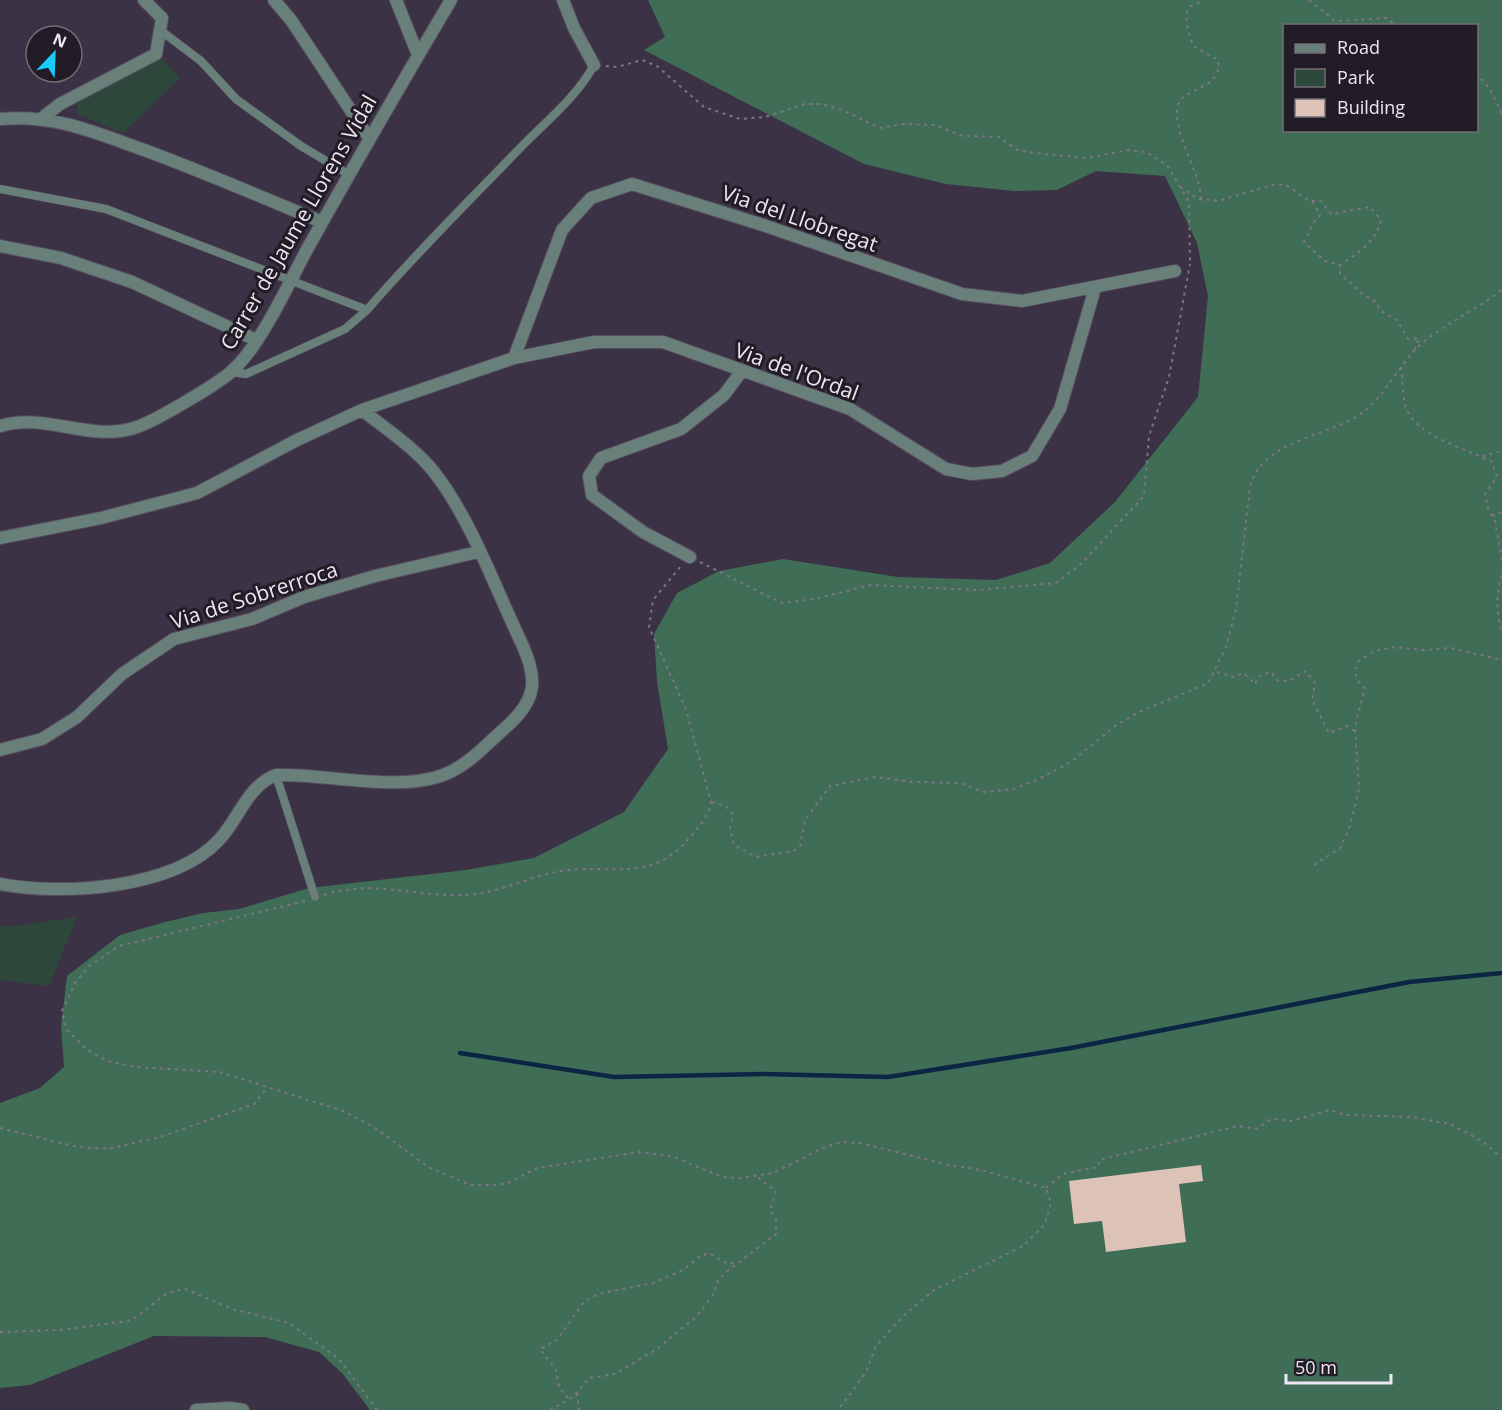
<svg xmlns="http://www.w3.org/2000/svg" width="1502" height="1410" viewBox="0 0 1502 1410" font-family="'Open Sans',sans-serif">
<style>
.green{fill:#2d483a}
.forest{fill:#3f6d56;fill-rule:evenodd}
.lines{fill:none;stroke-linecap:round;stroke-linejoin:round}
.stream{stroke:#0b2643;stroke-width:4.5}
.building{fill:#ddc2b7}
.service-casing{stroke:#584f61;stroke-width:9}
.minor-casing{stroke:#584f61;stroke-width:14}
.path{stroke:#7e7586;stroke-width:2;stroke-dasharray:3 4.5;stroke-linecap:butt}
.service{stroke:#69807a;stroke-width:8}
.minor{stroke:#69807a;stroke-width:12}
.labels{text-anchor:middle;dominant-baseline:central;stroke-width:6;stroke-linejoin:round;paint-order:stroke}
.street-label{font-size:21px;fill:#eee7f3;stroke:#211c25}
</style>
<rect width="100%" height="100%" fill="#3c3245"/>
<path class="green" d="M159 56 180 78 123 133 79 115 76 101Z
M77 917 49 986 0 980V924L8 927Z"/>
<path class="forest" d="M648 0H1502V1410H370L342 1373 319 1352 265 1337 154 1336 30 1385 0 1388V1103L40 1088 64 1067 61 1026 67 976 120 935 165 922 203 913 239 909 309 888 466 870 534 858 624 812 668 749 657 682 654 634 677 593 719 571 783 559 898 577 996 580 1050 563 1115 502 1198 397 1208 296 1197 243 1165 176 1096 171 1057 190 1014 191 946 184 864 164 644 50 665 37ZM1284 26H1476V130H1284Z"/>
<g class="lines">
<path class="stream" d="M460 1053 614 1077 764 1074 888 1077 1071 1048 1409 982 1502 973"/>
</g>
<path class="building" d="M1201 1165 1203 1181 1179 1184 1186 1242 1106 1252 1102 1221 1074 1224 1069 1181Z"/>
<g class="lines">
<g class="service-casing">
<path id="service" d="M160 30 201 61 236 99 301 146 348 174
M0 189 106 209 367 310C417 252 471 199 524 144 548 120 578 95 594 65
M232 372 246 374 345 329 367 310
M276 775 315 897"/>
</g>
<g class="minor-casing">
<path id="minor" d="M274 0 291 20 369 138
M396 0 418 55
M563 0 574 28 594 65
M42 118 60 104 156 54 162 18 144 0
M0 119C55 114 96 133 147 151 206 173 264 198 322 222
M0 246 61 258 132 282 256 340
M514 358 562 230 591 198 632 184 763 225 962 294 1022 301 1175 271
M362 410 514 358 594 342H663L850 409 946 469 972 474 1002 471 1032 456 1060 409 1095 288
M0 426C44 412 90 442 134 428 152 423 218 384 232 371 262 344 290 280 310 244 356 162 403 81 451 0
M0 538 101 518 197 493 297 440 362 410C386 429 415 448 434 472 471 519 496 590 522 644 539 681 536 701 505 728 488 743 472 761 452 771 408 795 326 773 276 775 247 786 239 819 219 840 173 889 62 896 0 884
M690 557 643 532 592 495 589 476 601 458 681 429 724 395 741 372
M0 750 42 739 77 717 122 674 174 639 252 619 304 597 375 576 478 552
M196 1410 230 1408 243 1410"/>
</g>
<path class="path" d="M1309 0 1335 21 1387 18 1396 26
M606 66 617 67 642 60 657 66 704 107 740 119 765 117 805 104H820L840 109 880 128 904 124 935 125 963 136 999 137 1017 150 1043 154 1086 158 1129 150 1146 152 1167 165 1189 202 1190 264
M1476 73 1490 89 1502 114
M1180 187 1199 199 1218 201 1276 184 1287 186 1314 204 1320 215 1313 223 1304 242 1325 261 1340 265V274L1365 296 1373 299 1381 311 1397 320 1408 339 1419 338 1415 349
M1201 199C1201 173 1171 131 1178 105 1183 87 1224 89 1218 60L1193 46C1190 36 1181 15 1191 6 1194 3 1200 3 1204 0
M1312 201H1321L1331 214 1370 207 1381 220C1376 242 1357 254 1340 265
M1401 367C1403 379 1402 393 1405 404 1412 436 1467 448 1492 462L1497 477 1485 494 1488 509 1495 521 1502 561
M1482 456 1502 451
M1492 516 1502 512
M700 562 782 603 815 599 870 585 977 590 1056 583 1081 564 1144 496 1149 436 1169 377 1190 264
M1502 575C1495 594 1497 615 1502 634
M1217 672 1233 677 1244 673 1255 684 1259 676 1271 672 1278 681H1289L1306 671 1315 683 1312 700 1329 733 1347 726 1356 732
M712 802 726 806 733 814 730 829 734 845 756 857 793 851 800 846 805 820 830 786 875 777 912 782 960 783 984 792 1013 789 1037 780 1071 762 1115 726 1137 713 1208 683 1226 647 1236 609 1250 487C1260 444 1319 437 1352 419 1380 405 1393 374 1413 352 1438 325 1475 313 1502 289
M1314 865 1340 848 1350 826 1359 788 1355 726 1365 688C1355 679 1353 674 1359 661L1374 651 1396 647 1424 650 1451 648 1502 660
M324 895C372 879 416 897 464 895 497 894 525 878 556 872 611 861 649 887 691 836 700 825 709 816 711 802L686 709 649 627 653 600 681 566
M305 901 119 946 90 965 75 983 62 1011 66 1029 87 1050 107 1061 136 1067 220 1072 343 1111 374 1127 428 1167 471 1185H498L511 1182 537 1168 639 1152 672 1156 722 1177 739 1178 773 1173 825 1147 842 1142 860 1143 949 1165 981 1170 1046 1188 1051 1203 1045 1224 1023 1246 934 1290 903 1316 876 1346 866 1372 838 1410
M0 1128 78 1147 108 1149 160 1137 254 1104 267 1088
M1046 1188 1063 1174 1098 1167 1099 1160 1238 1126 1256 1129 1271 1119 1292 1121 1329 1110 1346 1115 1411 1117 1451 1124 1483 1142 1502 1158
M0 1332 59 1330 128 1321 138 1316 167 1293 185 1289 232 1309 289 1323 339 1359 377 1410
M577 1393 579 1410
M568 1398 559 1388 556 1370 540 1349 557 1340 584 1302 598 1294 653 1283 685 1269 700 1256 709 1253 726 1263H736
M550 1410 573 1397 589 1378 615 1374 657 1349 697 1316 713 1295 718 1280 726 1272 776 1234V1218L770 1210 776 1191 755 1175"/>
<use href="#service" class="service"/>
<use href="#minor" class="minor"/>
</g>
<g class="labels">
<g class="street-label">
<text transform="translate(800 218) rotate(19)">Via del Llobregat</text>
<text transform="translate(298 222) rotate(-60)">Carrer de Jaume Llorens Vidal</text>
<text transform="translate(797 371) rotate(20)">Via de l'Ordal</text>
<text transform="translate(254 595) rotate(-18)">Via de Sobrerroca</text>
</g>
</g>
<rect x="1283" y="24" width="195" height="108" fill="#211c25" stroke="#736d77" stroke-width="1.5"/>
<rect x="1295" y="44" width="30" height="9" fill="#69807a" stroke="#736d77" stroke-width="1.5"/>
<text x="1337" y="54" font-size="18" fill="#eee7f3">Road</text>
<rect x="1295" y="69" width="30" height="18" fill="#2d483a" stroke="#736d77" stroke-width="1.5"/>
<text x="1337" y="84" font-size="18" fill="#eee7f3">Park</text>
<rect x="1295" y="99" width="30" height="18" fill="#ddc2b7" stroke="#736d77" stroke-width="1.5"/>
<text x="1337" y="114" font-size="18" fill="#eee7f3">Building</text>
<g transform="translate(54 54) rotate(23)"><circle r="28" fill="#211c25" stroke="#736d77" stroke-width="1.5"/>
<path d="M0-4.5L10 22L0 15L-10 22Z" fill="#19cafc"/>
<text y="-9" font-size="16" font-weight="bold" text-anchor="middle" fill="#eee7f3">N</text>
</g>
<path d="M1286 1374v9h105v-9" fill="none" stroke="#eee7f3" stroke-width="3"/>
<text x="1295" y="1374" font-size="18" fill="#eee7f3" stroke="#211c25" stroke-width="4.5" paint-order="stroke">50 m</text>
</svg>
